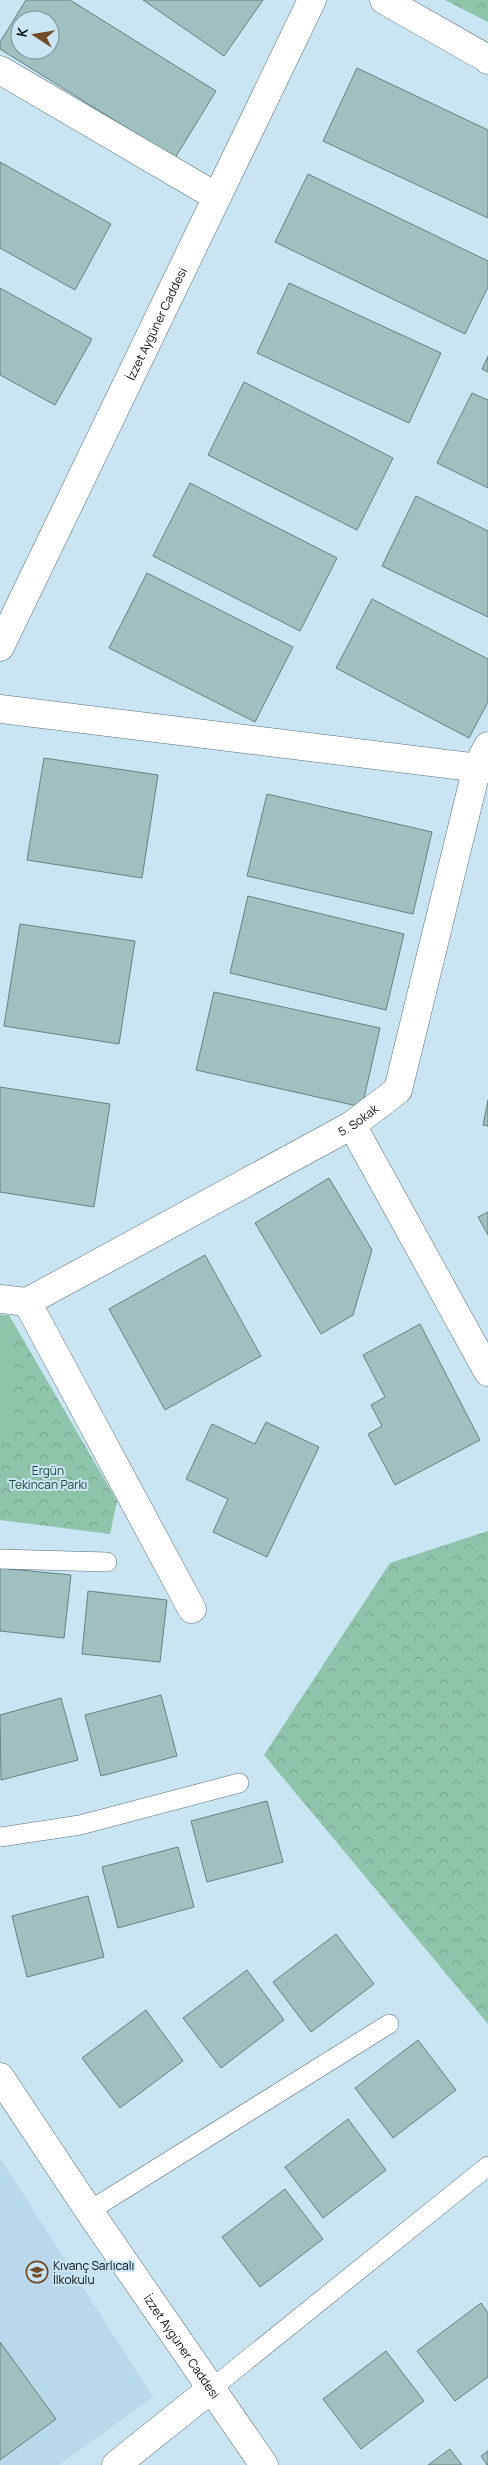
<svg xmlns="http://www.w3.org/2000/svg" width="488" height="2465" viewBox="0 0 488 2465" font-family="Manrope,sans-serif">
<style>
.built{fill:#b7d9eb}
.forest{fill:url(#forest-crowns)}
.pitch{fill:#8ec4a9}
.building{fill:#a0c0c0;stroke:#648282;fill-rule:evenodd}
.lines{fill:none;stroke-linecap:round;stroke-linejoin:round}
.lane-casing{stroke:#576f7b;stroke-width:20}
.street-casing{stroke:#576f7b;stroke-width:29}
.secondary-casing{stroke:#576f7b;stroke-width:29}
.primary-casing{stroke:#576f7b;stroke-width:29}
.lane{stroke:#fff;stroke-width:19}
.street{stroke:#fff;stroke-width:28}
.secondary{stroke:#fff;stroke-width:28}
.primary{stroke:#fff;stroke-width:28}
.labels{text-anchor:middle;dominant-baseline:central;stroke-width:4;stroke-linejoin:round;paint-order:stroke}
.street-label{font-size:12px;fill:#071015;stroke:#c9e4f2}
.park-label{font-size:12px;fill:#1d4d38;stroke:#c9e4f2}
.poi-label{font-size:12px;fill:#071015;stroke:#c9e4f2;text-anchor:start}
</style>
<defs>
<pattern id="forest-crowns" width="20" height="18" patternUnits="userSpaceOnUse" patternTransform="scale(1.25)"><rect width="20" height="18" fill="#8ec4a9"/><path d="M2 6a3 3 0 1 1 6 0M12 15a3 3 0 1 1 6 0" fill="none" stroke="#79a791"/></pattern>
</defs>
<rect width="100%" height="100%" fill="#c9e4f2"/>
<path class="built" d="M0 2158 153 2397 59 2465H0Z"/>
<path class="forest" d="M445 0H488V22Z
M0 1315H9L117 1501 110 1534 0 1520Z
M488 1531V2024L264 1755 390 1563Z"/>
<path class="pitch" d="M0 1325H14V1438H0Z"/>
<path class="building" d="M26 0H70L216 91 175 158 0 49V42ZM20 20H50V50H20Z
M143 0H263L224 56Z
M357 68 488 130V218L323 141Z
M0 162 111 224 75 290 0 248Z
M308 174 488 261V287L465 334 275 242Z
M289 283 441 353 409 423 257 353Z
M0 288 92 339 55 405 0 375Z
M488 356V372L482 369Z
M244 382 393 458 357 530 208 455Z
M472 393 488 400V488L437 463Z
M190 483 337 558 300 631 153 556Z
M416 496 488 531V617L382 566Z
M147 573 293 647 255 722 109 648Z
M372 599 488 659V702L469 738 336 668Z
M44 758 158 775 142 878 27 860Z
M267 794 432 832 413 914 247 876Z
M248 896 404 934 386 1010 230 973Z
M20 924 135 941 119 1044 4 1026Z
M214 992 380 1028 362 1107 196 1070Z
M0 1087 110 1104 94 1207 0 1192Z
M488 1100V1126L483 1125Z
M329 1178 372 1250 353 1315 321 1334 255 1223Z
M488 1212V1235L478 1217Z
M205 1255 261 1356 165 1410 109 1309Z
M420 1324 480 1440 395 1485 368 1434 382 1426 371 1405 385 1397 363 1355Z
M266 1422 319 1447 267 1557 213 1532 228 1499 186 1479 212 1424 255 1444Z
M0 1568 71 1575 64 1638 0 1631Z
M88 1591 167 1600 160 1662 82 1654Z
M161 1695 177 1756 101 1776 85 1715Z
M61 1698 78 1760 1 1780 0 1715Z
M267 1801 283 1862 207 1882 191 1821Z
M178 1847 194 1907 118 1928 102 1867Z
M88 1896 104 1957 27 1977 12 1916Z
M336 1934 374 1984 311 2032 273 1982Z
M247 1970 284 2020 221 2068 183 2018Z
M146 2010 183 2061 120 2108 82 2058Z
M418 2040 456 2090 393 2138 355 2088Z
M348 2119 386 2170 323 2218 285 2167Z
M285 2189 323 2239 260 2287 222 2237Z
M481 2303 488 2313V2377L455 2401 417 2351Z
M0 2342 56 2419 0 2460Z
M386 2351 424 2401 361 2449 323 2399Z
M450 2449 462 2465H428Z
M488 2451V2465H487L481 2456Z"/>
<g class="lines">
<g class="lane-casing">
<path id="lane" d="M0 1559 107 1562
M0 1837 80 1825 239 1783
M89 2211 389 2024
M211 2389 488 2166"/>
</g>
<g class="street-casing">
<g id="street">
<path d="M384 0 488 59"/>
<path d="M0 70 217 197"/>
<path d="M0 709 488 769"/>
<path d="M352 1125 488 1372"/>
<path id="s1" d="M0 1299 27 1302 352 1125 398 1090 477 767 488 746"/>
<path d="M27 1302 192 1609"/>
</g>
</g>
<g class="secondary-casing">
<g id="secondary">
<path id="s2" d="M0 647 312 0"/>
<path id="s3" d="M0 2077 89 2211 264 2465"/>
<path d="M116 2465 211 2389"/>
</g>
</g>
<g class="primary-casing">
<path id="primary" d="M488 59V60"/>
</g>
<use href="#lane" class="lane"/>
<use href="#street" class="street"/>
<use href="#secondary" class="secondary"/>
<use href="#primary" class="primary"/>
</g>
<defs>
<g id="school-ring" transform="scale(1.125)"><circle r="9.5" fill="#c9e4f2" stroke="#724c29" stroke-width="1.5"/><path d="M0-5L7-2L0 1L-7-2ZM-4 1L0 2.5L4 1V4Q0 6-4 4Z" fill="#724c29"/></g>
</defs>
<g fill-rule="evenodd">
<use href="#school-ring" x="37" y="2272"/>
</g>
<g class="labels">
<g class="street-label">
<text stroke="none"><textPath href="#s2" startOffset="359">İzzet Aygüner Caddesi</textPath></text>
<text stroke="none"><textPath href="#s1" startOffset="405">5. Sokak</textPath></text>
<text stroke="none"><textPath href="#s3" startOffset="325">İzzet Aygüner Caddesi</textPath></text>
</g>
<g class="park-label">
<text x="48" y="1470">Ergün<tspan x="48" dy="14">Tekincan Parkı</tspan></text>
</g>
<g class="poi-label">
<text x="53" y="2265">Kıvanç Sarlıcalı<tspan x="53" dy="14">İlkokulu</tspan></text>
</g>
</g>
<g transform="translate(35 35) rotate(282)"><circle r="24" fill="#c9e4f2" stroke="#7b8f9a"/>
<path d="M0-4L9 19L0 12L-9 19Z" fill="#724c29"/>
<text y="-8" font-size="14" font-weight="bold" text-anchor="middle" fill="#071015">K</text>
</g>
</svg>
